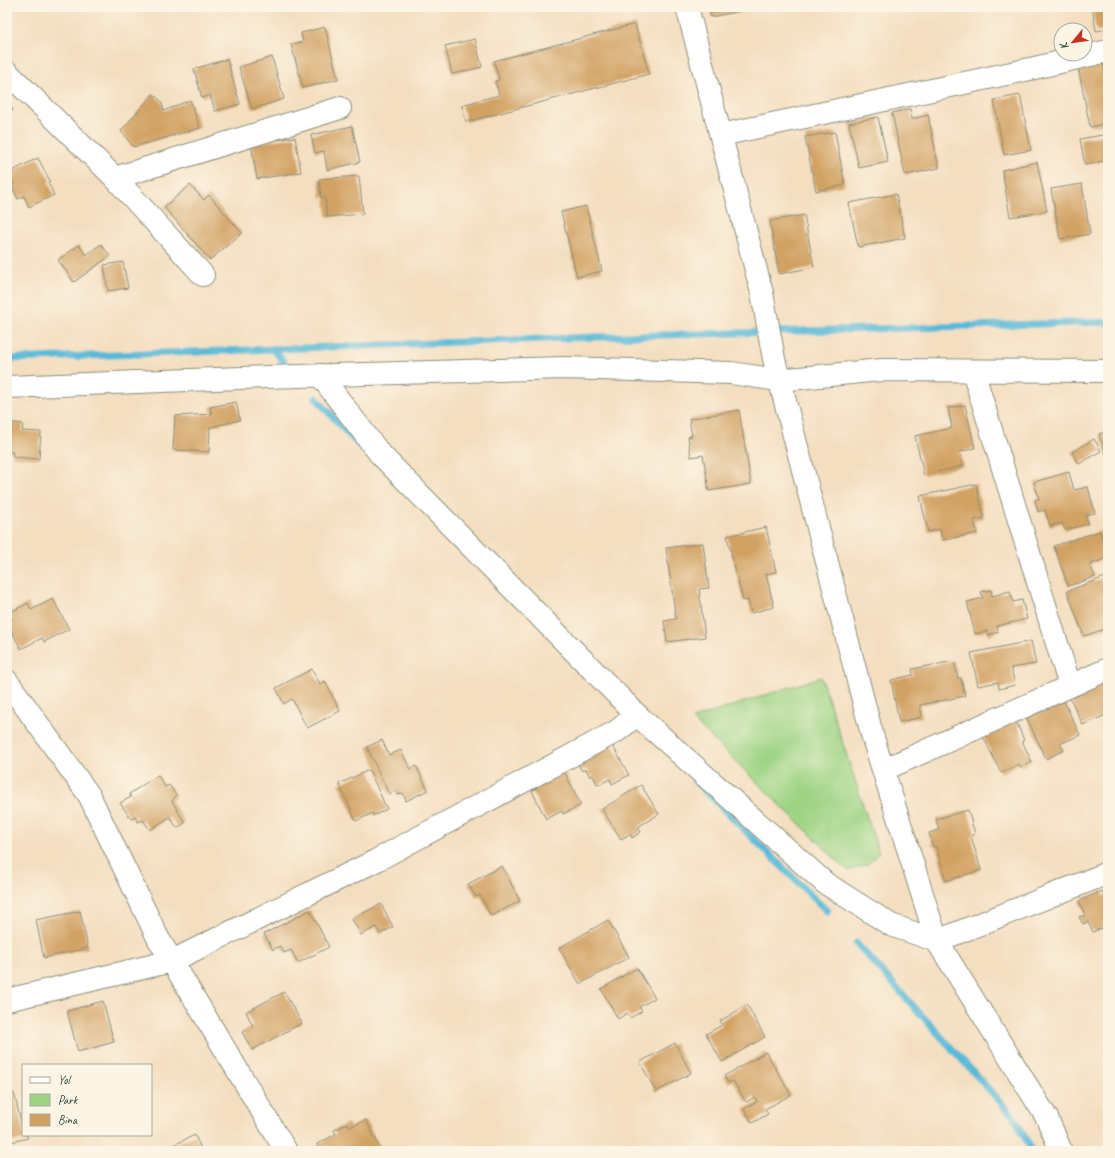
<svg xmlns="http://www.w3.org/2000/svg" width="1115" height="1158" viewBox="0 0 1115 1158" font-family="Caveat,sans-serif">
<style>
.green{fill:#9fd485;stroke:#5f885c}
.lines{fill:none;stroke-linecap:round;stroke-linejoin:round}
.stream{stroke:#59b9d8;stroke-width:7}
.building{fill:#d2a263}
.minor-casing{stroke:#8a8e7a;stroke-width:24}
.minor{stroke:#fff;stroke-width:22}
</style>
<rect width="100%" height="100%" fill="#fcf5e5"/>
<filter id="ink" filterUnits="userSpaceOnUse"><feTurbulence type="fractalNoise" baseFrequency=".025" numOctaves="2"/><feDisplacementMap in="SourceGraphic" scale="8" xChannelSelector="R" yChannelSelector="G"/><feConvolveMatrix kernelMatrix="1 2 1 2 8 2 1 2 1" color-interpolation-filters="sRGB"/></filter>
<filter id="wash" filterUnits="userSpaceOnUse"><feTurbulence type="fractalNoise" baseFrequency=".012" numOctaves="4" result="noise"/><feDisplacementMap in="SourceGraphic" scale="16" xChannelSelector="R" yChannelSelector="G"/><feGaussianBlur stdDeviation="0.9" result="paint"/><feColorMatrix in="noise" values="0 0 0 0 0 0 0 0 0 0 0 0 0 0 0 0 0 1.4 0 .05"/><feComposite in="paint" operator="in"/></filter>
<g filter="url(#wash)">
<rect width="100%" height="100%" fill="#f4dec0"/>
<path class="green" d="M821 677 879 853 868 864 848 871 692 719Z"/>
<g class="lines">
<path class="stream" d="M273 349 284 362
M7 359 595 337 1108 322
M316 398 349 435 367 453
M695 781 827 911
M856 943 1014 1117 1032 1151"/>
</g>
<g id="blocks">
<path class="building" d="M709 7H746V10L711 17Z
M1092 7H1108V29L1096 31Z
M635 24 649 74 466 122 462 105 499 95 495 81 499 80 494 61Z
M325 27 338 79 303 88 291 44 303 42 301 33Z
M475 39 482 67 452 74 445 46Z
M272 57 284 99 252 109 239 67Z
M227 59 240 104 215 111 210 95 202 98 194 69Z
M1103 62 1108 89V123L1090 127 1078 67Z
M153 94 161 101 164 111 190 100 200 128 133 147 121 131Z
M1020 95 1031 150 1004 155 994 100Z
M7 103 13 110 7 116Z
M910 109 912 119 928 115 939 168 905 175 892 113Z
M878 117 888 162 859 168 849 123Z
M352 126 360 162 327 170 324 151 315 153 311 135Z
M835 132 845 185 816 191 805 137Z
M1108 134V160L1085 165 1080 139Z
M295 137 301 172 257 179 251 144Z
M38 158 50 181 48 182 54 195 29 207 24 196 18 199 11 185 14 184 8 173Z
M1037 162 1047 211 1010 217 1002 170Z
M359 176 363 214 327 217 325 197 321 198 319 179Z
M1082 184 1090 234 1060 239 1051 189Z
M190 185 204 200 209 195 242 233 210 260 164 207Z
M896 194 905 238 858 247 849 203Z
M586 206 602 271 577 277 561 212Z
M804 215 814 267 779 274 770 221Z
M101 244 110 256 74 282 58 260 79 245 86 255Z
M123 262 128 288 108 291 104 265Z
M236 402 240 420 210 427 209 452 173 450 175 416 212 414 210 407Z
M965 405 975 448 960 452 963 466 924 475 915 436 952 428 948 408Z
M739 410 751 484 709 491 703 455 691 457 688 437 692 436 689 419Z
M7 422 23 424 22 431 41 432 39 459 12 457 13 452H7Z
M1108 431V460L1099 434Z
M1094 439 1101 451 1079 464 1072 452Z
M1069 472 1074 490 1088 487 1095 513 1086 515 1088 524 1065 530 1062 523 1050 526 1045 510 1038 512 1035 500 1039 499 1034 482Z
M976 484 984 518 974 520 977 533 942 540 940 529 928 532 920 496Z
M766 527 776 572 766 574 774 607 751 613 748 600 743 601 727 536Z
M1100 531 1108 558 1090 564 1095 577 1068 586 1054 546Z
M703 543 709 588 699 589 705 637 667 642 664 621 676 619 666 548Z
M1108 576V628L1084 636 1067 591Z
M991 590 992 596 1010 591 1013 602 1022 600 1027 619 997 626 998 632 988 635 987 631 975 634 967 602 983 598 981 592Z
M53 599 69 629 44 642 42 638 21 649 7 622 12 620 9 613 28 603 31 610Z
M1031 641 1036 664 1011 668 1015 685 999 689 998 682 978 686 971 653Z
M954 661 958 678H961L965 696 920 705 922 717 899 722 891 680 913 675 912 669Z
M312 669 320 684 325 681 340 711 307 728 292 699 284 704 276 688Z
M1103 681 1108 693V714L1083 725 1068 694Z
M1062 697 1080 735 1060 744 1064 750 1046 759 1025 714Z
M1015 719 1024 740 1022 741 1032 762 1021 767 1019 764 1001 773 981 732Z
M382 740 389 755 401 750 410 769 416 766 428 790 406 801 403 793 398 795 396 791 389 794 367 747Z
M610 741 629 775 612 784 610 779 598 785 592 774 590 777 586 769 582 771 576 761Z
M369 770 387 809 373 816V813L356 821 339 784Z
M564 771 581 805 563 814 562 811 546 819 532 791 537 788 535 785Z
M158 775 165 787 169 785 176 795 172 801 185 823 177 828 170 817 150 830 143 820 138 822 135 816 131 819 120 803 131 797 129 794Z
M641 785 659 814 638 827 641 832 632 838 630 834 621 839 602 809Z
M968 810 975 834 971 836 981 870 946 881 936 846 933 847 929 833 939 830 936 819Z
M502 866 520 901 491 916 480 895 476 897 468 884Z
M1102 891 1104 896 1108 894V925L1093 932 1088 922 1083 924 1079 917 1085 915 1079 901Z
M381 904 393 927 380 934 376 927 361 935 352 919Z
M310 910 329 947 298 963 291 950 284 953 280 946 273 950 264 934Z
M80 911 88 948 44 958 36 920Z
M608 920 629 957 580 984 559 948Z
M637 968 655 998 639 1007 642 1011 630 1018 627 1013 618 1019 601 989Z
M284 992 302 1023 252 1050 242 1032 253 1026 246 1012Z
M103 1001 114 1042 78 1052 67 1011Z
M747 1005 765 1037 722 1062 706 1034 722 1025 720 1021Z
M675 1043 691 1073 656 1092 640 1062Z
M766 1052 791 1095 765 1109 768 1114 752 1123 744 1109 757 1102 755 1097 746 1102 733 1081 728 1083 724 1076Z
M14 1093 22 1126H23V1135H27L28 1138 7 1143V1095Z
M366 1120 381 1150 321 1151 317 1144 336 1134 334 1130 348 1123 350 1127Z
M195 1135 202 1151H174L171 1146Z"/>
</g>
</g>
<g filter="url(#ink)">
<use href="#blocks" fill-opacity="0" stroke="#8a8e7a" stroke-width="1"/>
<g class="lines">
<g class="minor-casing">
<path id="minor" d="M687 7 762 293 774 359 873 738 937 941 1047 1118 1061 1151
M7 72 115 178 203 275
M721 135 1030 69 1108 51
M115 178 340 108
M973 371 1070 686
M320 375 380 454 637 715 825 883 891 925 937 941 1098 877 1108 872
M7 387 266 377 565 368 731 373 779 380 881 370 1108 371
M7 681 89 795 158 938 286 1151
M883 770 1108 669
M7 1000 172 961 377 860 617 731 637 715"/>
</g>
<use href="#minor" class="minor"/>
</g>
</g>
<rect width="1115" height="1158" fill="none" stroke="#fcf5e5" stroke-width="24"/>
<rect x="22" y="1064" width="130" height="72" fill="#fcf5e5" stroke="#a4ab9e"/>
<rect x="30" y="1077" width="20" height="6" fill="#ffffff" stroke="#a4ab9e"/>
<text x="58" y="1084" font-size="12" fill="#1f3d34">Yol</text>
<rect x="30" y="1094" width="20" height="12" fill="#9fd485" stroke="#a4ab9e"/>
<text x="58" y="1104" font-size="12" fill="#1f3d34">Park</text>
<rect x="30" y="1114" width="20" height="12" fill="#d2a263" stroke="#a4ab9e"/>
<text x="58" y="1124" font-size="12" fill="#1f3d34">Bina</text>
<g transform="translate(1073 42) rotate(241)"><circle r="19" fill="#fcf5e5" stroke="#a4ab9e"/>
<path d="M0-3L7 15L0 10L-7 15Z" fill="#c8321e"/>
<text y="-6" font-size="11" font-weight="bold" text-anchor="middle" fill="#1f3d34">K</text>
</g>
</svg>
